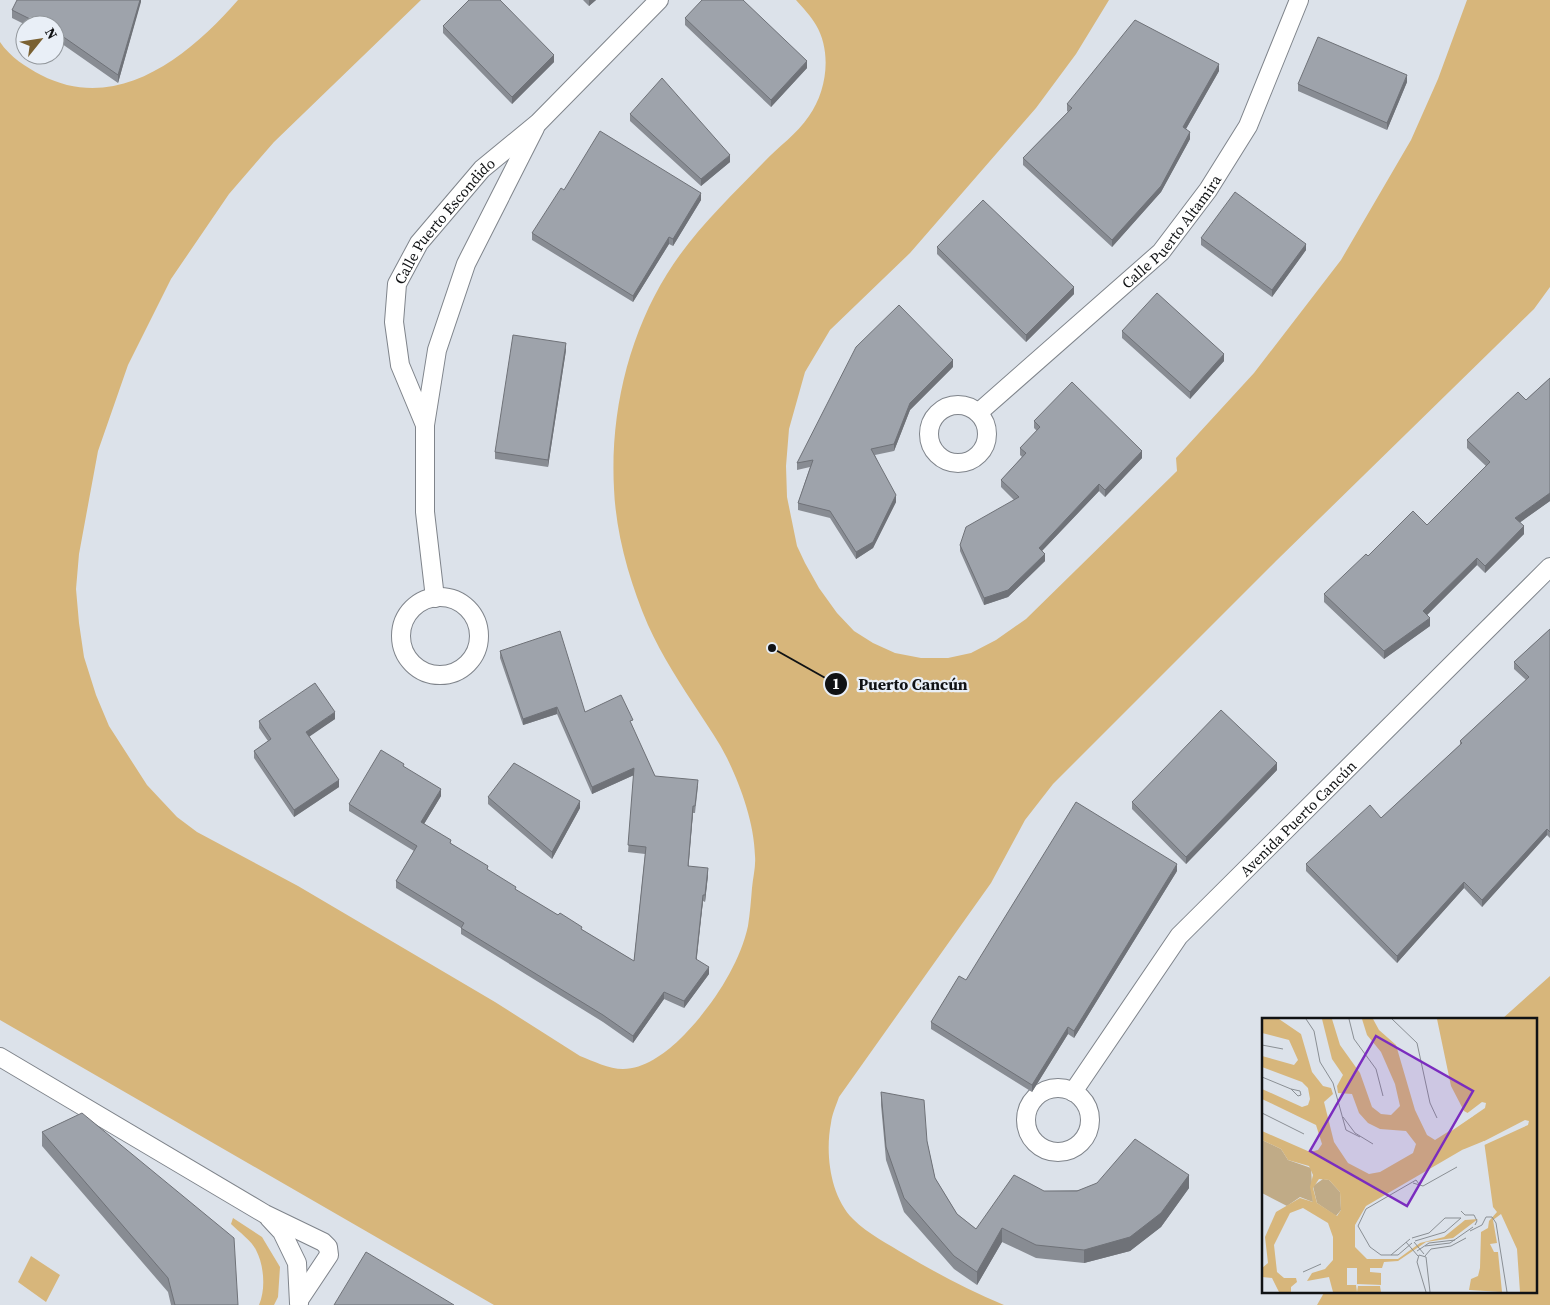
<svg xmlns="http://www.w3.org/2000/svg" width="1550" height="1305" viewBox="0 0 1550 1305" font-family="'Source Serif 4',serif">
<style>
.water{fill:#d7b67b}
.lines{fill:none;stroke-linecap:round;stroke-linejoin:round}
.minor-casing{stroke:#7f848b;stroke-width:20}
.minor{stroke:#fff;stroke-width:18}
.wall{fill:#888c93}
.shaded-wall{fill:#6f7278}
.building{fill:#9ea3ab;stroke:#6f7278}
.labels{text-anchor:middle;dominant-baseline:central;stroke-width:4.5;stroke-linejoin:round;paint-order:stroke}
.street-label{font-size:15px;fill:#101214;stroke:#e9eff7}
.inset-road{fill:none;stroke:#8a8f94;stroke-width:1}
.view{fill:#7b2cbf;fill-opacity:0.15;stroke:#7b2cbf;stroke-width:2.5}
.inset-edge{fill:none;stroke:#101214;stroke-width:2.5}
.leader{fill:none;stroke:#101214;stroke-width:2}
.callout-dot{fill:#101214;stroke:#e9eff7;stroke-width:2}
.mark-label{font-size:15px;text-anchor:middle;font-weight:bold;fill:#fff}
.callout-label{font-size:16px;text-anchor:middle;font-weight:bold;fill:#101214;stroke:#e9eff7;stroke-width:4.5;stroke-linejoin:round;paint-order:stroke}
</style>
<rect width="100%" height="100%" fill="#dce2ea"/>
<path class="water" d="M238 0H421L274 142 229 194 171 279 128 365 98 451 79 554 76 589 79 623 84 657 96 695 109 726 147 785 177 817 197 832 298 886 495 1002 580 1056C593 1061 609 1069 623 1069 644 1069 664 1054 679 1040 709 1011 739 967 748 926 750 913 751 900 752 888 753 877 756 866 755 856 754 822 741 787 727 758 719 742 709 728 700 714 681 685 662 656 648 625 630 583 616 535 614 489 610 414 628 337 667 274 692 233 731 196 764 162 778 147 797 134 809 116 827 91 832 52 816 25 811 16 803 8 796 0H1109L1076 54 1036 108 910 253 830 330 805 372 789 429 786 466 787 497 797 546 805 563 819 588 837 613 854 631 873 643 895 653 921 658H948L971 653 996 640 1026 619 1177 471 1176 458 1254 373 1341 260 1411 140 1438 79 1467 0H1550V287L1534 309 1276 561 1053 784 1025 820 991 883 839 1097C836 1106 832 1114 831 1123 825 1153 830 1196 853 1219 868 1234 888 1244 906 1255 938 1274 970 1291 1004 1305H494L0 1020V42C10 57 26 67 41 75 118 115 190 55 238 0Z
M1550 976V1305H1317L1325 1291H1536V1019H1502Z
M233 1218 262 1237 280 1267 278 1297 274 1305H259C266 1289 264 1265 256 1250 252 1241 239 1232 231 1224Z
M31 1256 60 1275 46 1302 18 1282Z"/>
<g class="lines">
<g class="minor-casing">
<g id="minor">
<circle cx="958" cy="434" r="29"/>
<path id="s1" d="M978 413 1161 252 1208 190 1248 126 1299 0"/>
<path id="s2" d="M425 425 400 365 394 322 397 284 419 243 482 169 538 123 659 0"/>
<circle cx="440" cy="636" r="39"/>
<path d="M435 598 425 512V425L437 350 466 264 535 128"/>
<path d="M0 1057 265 1214 323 1242 328 1247 329 1255 299 1300"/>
<circle cx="1058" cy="1120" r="32"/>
<path id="s3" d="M1073 1092 1179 936 1550 567"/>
<path d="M269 1218 282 1232 297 1263 299 1303"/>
</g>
</g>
<use href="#minor" class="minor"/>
</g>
<path class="wall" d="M141 0 118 83 55 39V25H26L12 18V10Z
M583 0H596L589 6Z
M685 18 807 68 771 107 685 25Z
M443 26 554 62 512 104 443 33Z
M1219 71 1186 129 1190 139 1161 192 1112 247 1023 165V158L1068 112 1067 111V104Z
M1407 82 1387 130 1298 91V84Z
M630 114 730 162 701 186 630 121Z
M564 190 701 200 673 246 669 244 633 302 532 240V233Z
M1201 238 1306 250 1272 297 1201 245Z
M937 247 1074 294 1026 342 937 254Z
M1122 331 1224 361 1190 399 1122 338Z
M566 350 548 467 495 459V452Z
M953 367 910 410 894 451 875 455 896 502 873 548 856 559 830 518 798 510V503L810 467 797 470V463Z
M1550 378V501L1520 522 1524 534 1485 573 1477 565 1427 615 1430 626 1384 659 1324 602V594L1368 556 1427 525 1486 466 1467 448V440L1526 400Z
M1034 421 1142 458 1105 497 1099 491 1042 551 1045 561 1008 597 984 605 960 551V545L1014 500 1001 487V480L1022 457 1020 455V448L1037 431 1034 428Z
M1550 629V838L1547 835 1482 907 1464 888 1397 963 1306 871V864L1381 818 1460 745V741L1526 680 1514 669V662Z
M500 651 585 712 632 727 655 776 698 786 695 813H693L688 866 708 875 705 902 703 901 696 959 709 974 684 1008 664 999 633 1043 603 1022 461 934V928L396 888V881L414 851 349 811V804L404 767 441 796 424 824 516 890 634 961 645 854 628 852 634 775 592 794 557 714 523 725 500 658Z
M335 719 309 736 339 787 294 817 254 758V751L268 741 259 728V721Z
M1277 770 1186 864 1132 809V802Z
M488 797 580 808 552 859 488 804Z
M1177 871 1074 1038 1068 1034 1032 1092 931 1029V1022L966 980Z
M881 1092 927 1141 935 1178 957 1214 976 1229 1044 1191 1189 1188 1161 1227 1130 1251 1084 1263 1036 1258 1002 1242 977 1285 954 1269 904 1212 886 1160 881 1105Z
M42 1132 238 1305H171L168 1292 42 1146Z"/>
<path class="shaded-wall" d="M140 0H141V2L118 83V75Z
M589 0H596L589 6Z
M554 55V62L512 104V97Z
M807 61V68L771 107V100Z
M1219 64V71L1183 134V127Z
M1407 75V82L1387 130V123Z
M1190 132V139L1161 192 1112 247V240Z
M730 155V162L701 186V179Z
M701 193V200L673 246V239Z
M669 237V244L633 302V296Z
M1306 244V250L1272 297V290Z
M1074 287V294L1026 342V335Z
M566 343V350L548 467V460Z
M1224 354V361L1190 399V392Z
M953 360V367L910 410 894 451V444L910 403Z
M1142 451V458L1105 497V490Z
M1099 484V491L1039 554V548Z
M1550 493V501L1515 526V518Z
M896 495V502L873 548 856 559V552Z
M1524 526V534L1485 573V566Z
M1045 554V561L1008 597 984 605V598Z
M1477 558V565L1423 619V611Z
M1430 618V626L1384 659V651Z
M557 707V714L523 725V719Z
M335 712V719L306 739V732Z
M1277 763V770L1186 864V857Z
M634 768V775L592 794V787Z
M339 780V787L294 817V810Z
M441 789V796L421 829V822Z
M580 801V808L552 859V852Z
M693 806V813L688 873V866Z
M1547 829V835L1482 907V900Z
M1177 864V871L1074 1038V1031Z
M708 868V875L705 902V895Z
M1464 882V888L1397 963V956Z
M703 895V901L696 966V959Z
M709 967V974L684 1008V1001Z
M664 992V999L633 1043V1036Z
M1068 1027V1034L1032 1092V1085Z
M1189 1175V1188L1161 1227 1130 1251 1084 1263V1250Z
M1002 1228V1242L977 1285V1272Z"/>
<path class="building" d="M17 0H140L118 75 55 31V25H42L12 10Z
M469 0H500L554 55 512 97 443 26Z
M702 0H743L807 61 771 100 685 18Z
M1135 20 1219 64 1183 127 1190 132 1161 186 1112 240 1023 158 1072 108 1067 104Z
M1318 37 1407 75 1387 123 1298 84Z
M662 78 730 155 701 179 630 114Z
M600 131 701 193 673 239 669 237 633 296 532 233 561 188 564 190Z
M1235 192 1306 244 1272 290 1201 238Z
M983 200 1074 287 1026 335 937 247Z
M1157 293 1224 354 1190 392 1122 331Z
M899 305 953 360 910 403 894 444 871 449 896 495 873 542 856 552 830 511 798 503 813 460 797 463 856 347Z
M513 335 566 343 548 460 495 452Z
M1550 378V493L1515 518 1524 526 1485 566 1477 558 1423 611 1430 618 1384 651 1324 594 1366 554 1368 556 1413 511 1427 525 1490 462 1467 440 1518 392 1526 400Z
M1072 382 1142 451 1105 490 1099 484 1039 548 1045 554 1008 590 984 598 960 545 966 527 1019 497 1001 480 1026 453 1020 448 1040 427 1034 421Z
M1550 629V832L1547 829 1482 900 1464 882 1397 956 1306 864 1370 805 1381 818 1462 743 1460 741 1529 677 1514 662Z
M560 631 585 712 621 695 633 720 630 721 655 776 698 780 695 806H693L688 866 708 868 705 895H703L696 959 709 967 684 1001 664 992 633 1036 603 1015 461 928 464 923 396 881 417 846 349 804 381 750 404 764 403 766 441 789 421 822 451 840 450 843 488 866 487 869 516 887 515 889 558 915 560 913 582 927 581 929 634 961 646 847 628 845 634 768 592 787 557 707 523 719 500 651Z
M315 683 335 712 306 732 339 780 294 810 254 751 271 739 259 721Z
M1221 710 1277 763 1186 857 1132 802Z
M514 763 580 801 552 852 488 797Z
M1076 802 1177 864 1074 1031 1068 1027 1032 1085 931 1022 959 976 966 980Z
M881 1092 924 1100 927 1141 935 1178 957 1214 976 1229 1014 1175 1044 1191H1077L1097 1183 1135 1139 1189 1175 1161 1213 1130 1237 1084 1250 1036 1245 1002 1228 977 1272 954 1256 904 1198 886 1147Z
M82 1113 234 1238 238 1305H175L168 1278 42 1132Z
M366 1252 454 1305H334Z"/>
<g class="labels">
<g class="street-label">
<text stroke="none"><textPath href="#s2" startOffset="226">Calle Puerto Escondido</textPath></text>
<text stroke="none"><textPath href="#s1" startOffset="266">Calle Puerto Altamira</textPath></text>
<text stroke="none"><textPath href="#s3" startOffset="356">Avenida Puerto Cancún</textPath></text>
</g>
</g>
<g transform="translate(1262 1018)">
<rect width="275" height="275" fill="#dce2ea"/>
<path d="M0 122 19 131 26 142 49 150 51 184 38 179 25 188 0 175ZM61 161 67 162 78 174 79 192 74 198 55 185 51 168Z" fill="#c0ab87"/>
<path d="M0 1H17L39 16 50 54 61 68 69 70 71 76 62 84 72 124 86 145 107 156 118 154 151 135 154 126 144 113 118 111 106 105 97 95 90 76 76 75 75 68 81 57 70 41 60 1H70L78 27 98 55 110 89 119 96 129 97 138 88 133 66 119 34 105 17 100 1H111L117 12 134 27 153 92 165 117 173 122 211 98 202 93 189 68 175 1H275V274H258L255 231 239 196 231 202 235 225 228 226 232 234H236L240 274 207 272 209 261 216 258 218 250 219 214 226 210 227 203 235 194 231 189 222 123 200 132 104 188 93 207V229L105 241H136L158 225 182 219 203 202 216 201 191 220 164 224 136 243 122 244 120 250H108V254L119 255V274H71L67 259 45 263 50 255 63 251 71 242V219L66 205 41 190 28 195 12 227 15 254 22 260H34L35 264 29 269V274H17L10 260 0 259V250L6 245 3 219 14 194 38 180 51 184 48 169 51 157 47 148 26 142 19 131 0 122V113L48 134 56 132 60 126 54 107 0 81V71L40 89 46 87 48 81 46 70 40 64 0 49V38L32 47 36 42 27 22 0 15ZM57 161 67 162 78 174 79 192 75 198 55 185 51 170Z" fill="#d7b67b" fill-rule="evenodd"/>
<path d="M220 84 224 85 223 90 188 114 195 103ZM263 102 267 103 266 107 207 134 200 132 207 131ZM85 250H95V266L120 267 119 274 118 268H96L95 274 94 267H85Z" fill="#dce2ea"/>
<path class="inset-road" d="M44 1 52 13 58 44 71 65 84 112 98 119M87 1 92 21 114 51 121 78M130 1 155 25 168 85 175 100M0 27 21 31M0 59 29 71M29 71 38 73 39 77 36 78ZM0 95 42 116M81 99 93 115 111 126M151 165 161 168 195 149M199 193 203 197H212L215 203 213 207M208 213 220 207 224 199H230L234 205 245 274M150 220 167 215 183 200H199L183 214 153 223M144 224 156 238M152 224 162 236M150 225 136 237H119L108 229 96 208 104 191 154 162 157 166M163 228 188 225 211 209M155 233 167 225 193 222M129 237 148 221M163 238 169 231 189 228 204 220M155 244 157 237 164 239 168 274M155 244 164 274M41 254 59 246"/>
<path class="view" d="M114 18 211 73 145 188 48 133Z"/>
<rect width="275" height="275" class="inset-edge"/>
</g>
<path class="leader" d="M772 648L836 684"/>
<g class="callout-dot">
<circle cx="772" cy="648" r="5"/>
<circle cx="836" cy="684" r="12"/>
</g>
<g class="mark-label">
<text x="836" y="689">1</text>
</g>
<g class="callout-label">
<text x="913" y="690">Puerto Cancún</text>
</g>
<g transform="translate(40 40) rotate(60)"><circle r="24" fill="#e9eff7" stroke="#92979c"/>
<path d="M0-4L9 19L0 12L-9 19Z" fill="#7a6132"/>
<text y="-8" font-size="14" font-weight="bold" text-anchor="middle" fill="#101214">N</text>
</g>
</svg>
